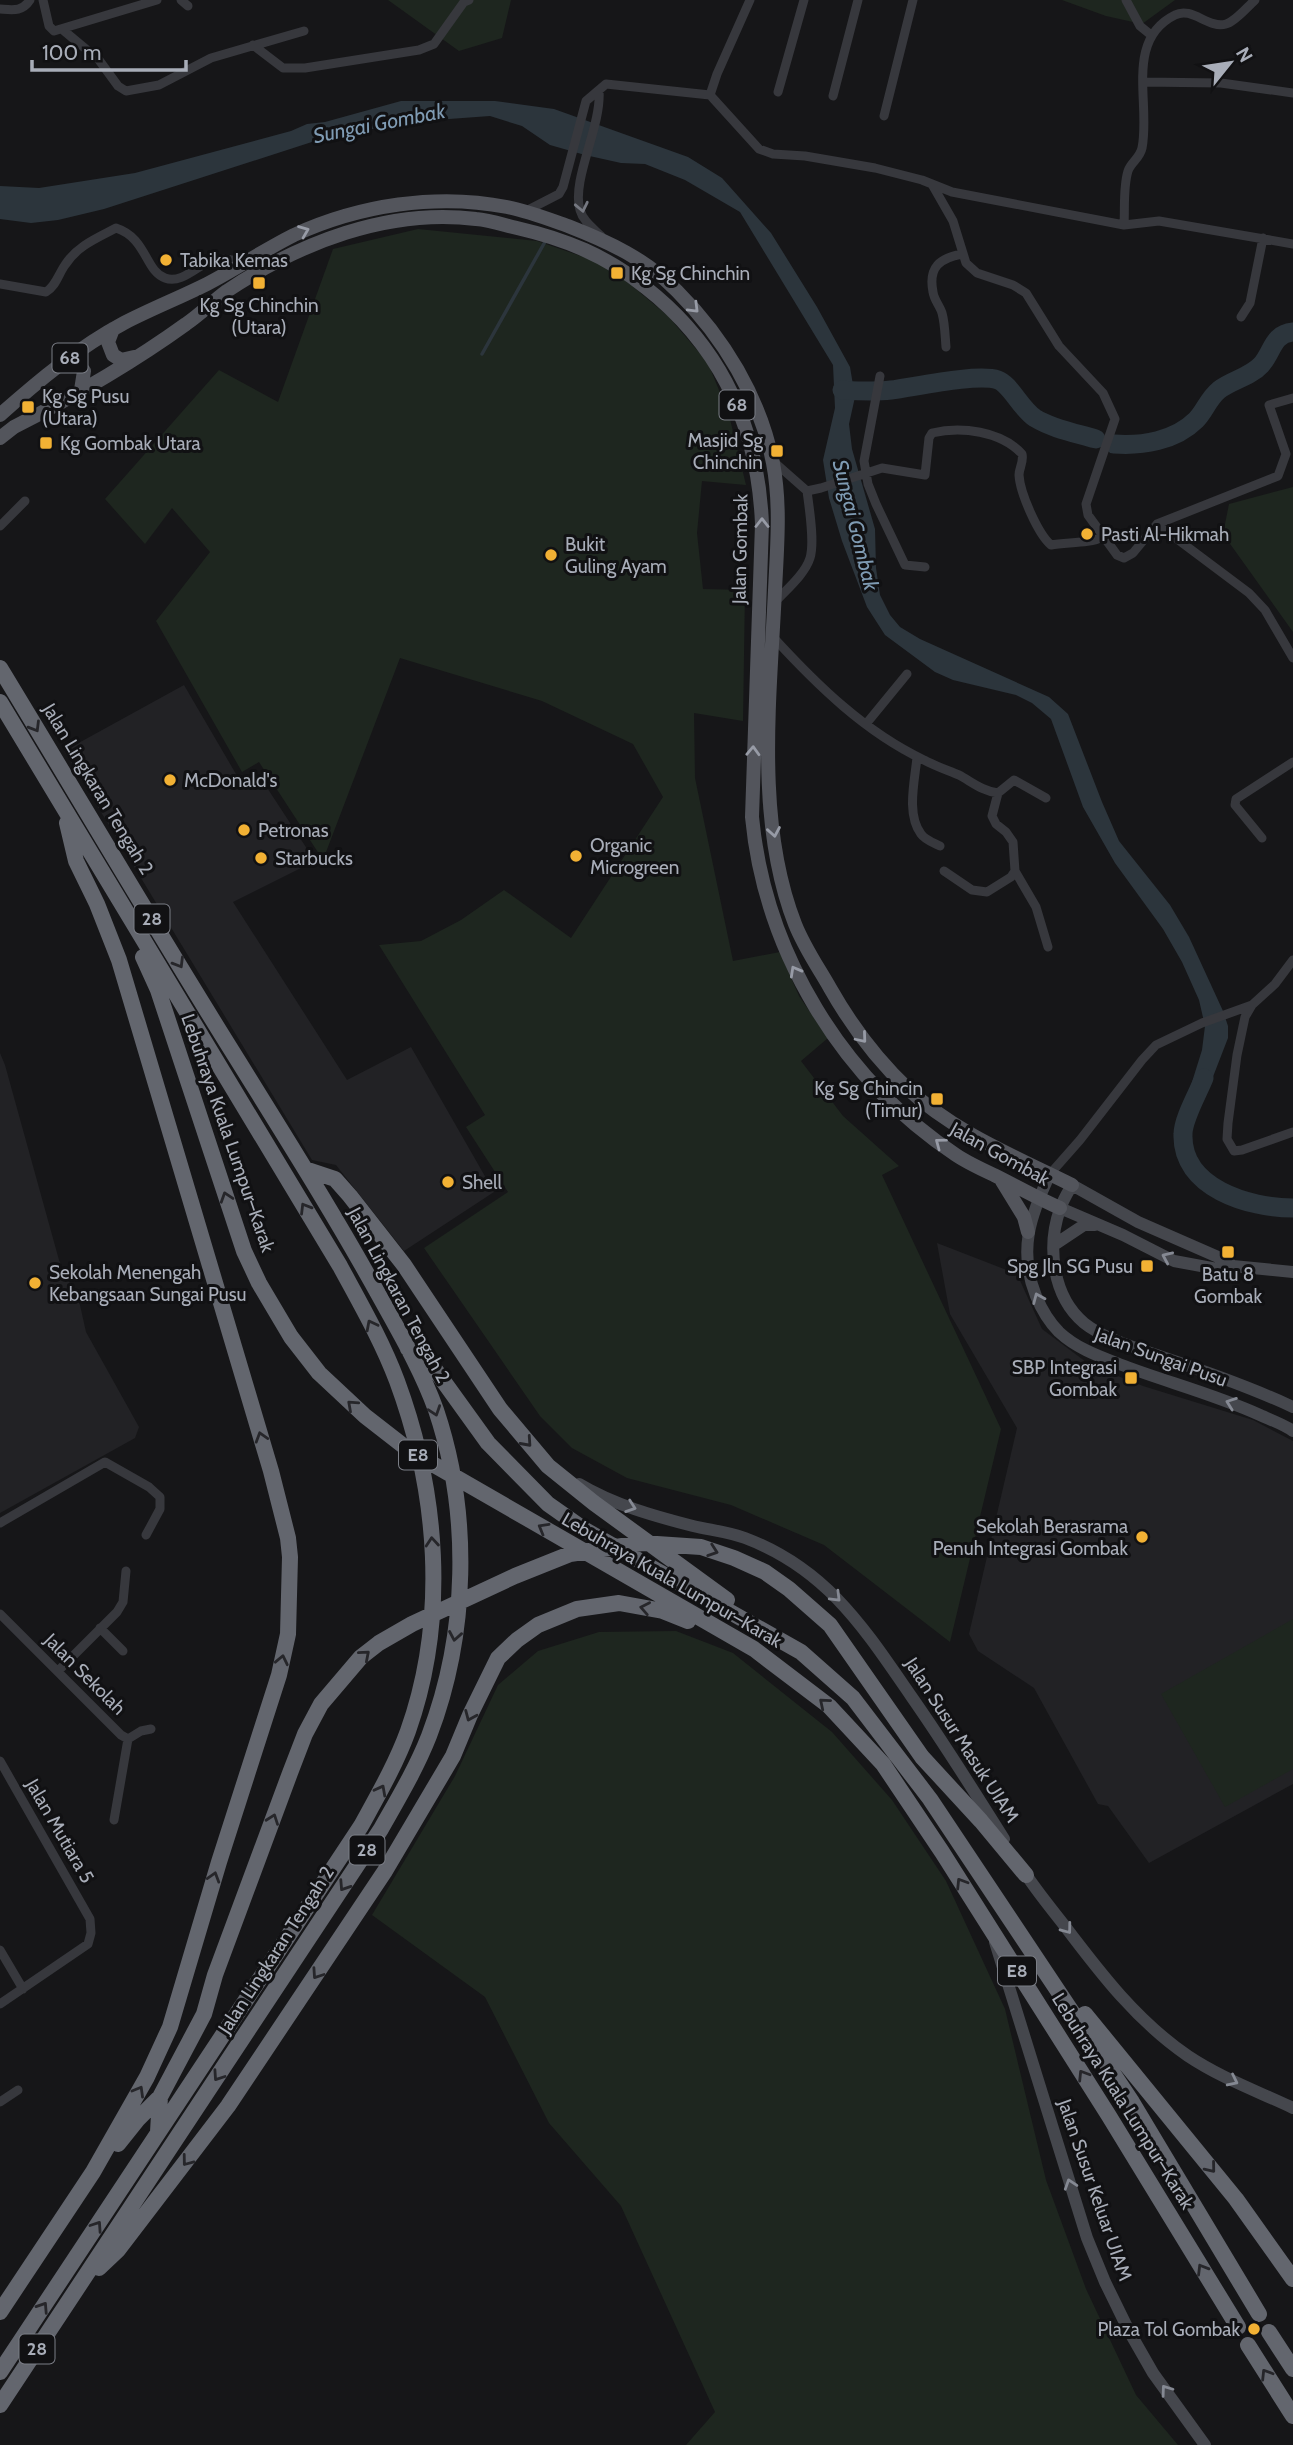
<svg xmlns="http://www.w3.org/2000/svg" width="1293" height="2445" viewBox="0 0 1293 2445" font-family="Cabin,sans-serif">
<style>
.built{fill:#222225}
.green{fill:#1e261f}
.water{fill:#2c353c}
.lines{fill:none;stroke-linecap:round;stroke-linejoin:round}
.stream{stroke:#2c353c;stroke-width:3.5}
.river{stroke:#2c353c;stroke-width:19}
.street{stroke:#37383d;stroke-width:9}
.secondary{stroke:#45474d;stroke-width:12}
.primary{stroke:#53555c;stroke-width:14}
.highway{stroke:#63666e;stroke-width:16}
.oneway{stroke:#757881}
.oneway2{stroke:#979ba6}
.oneway3{stroke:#26262a}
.oneway4{stroke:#858993}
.poi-dot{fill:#f2b134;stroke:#111113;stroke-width:2.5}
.labels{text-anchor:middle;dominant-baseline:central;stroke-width:6;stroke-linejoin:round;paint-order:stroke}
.shield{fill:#111113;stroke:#7b7e86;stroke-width:2}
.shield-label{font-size:18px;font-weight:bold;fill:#a8adb8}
.poi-label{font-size:19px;fill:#a8adb8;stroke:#111113;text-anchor:start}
.street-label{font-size:19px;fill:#a8adb8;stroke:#111113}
.water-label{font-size:21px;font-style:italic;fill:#7f9bb3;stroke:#111113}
</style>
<rect width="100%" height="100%" fill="#161618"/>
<path class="built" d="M184 685 243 786 260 777 315 861 233 902 347 1080 411 1047 494 1192 404 1251 336 1165 312 1160 64 751Z
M0 1053 5 1065 59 1260 80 1305 86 1332 139 1427 135 1438 0 1513Z
M937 1243 1017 1274 1042 1329 1090 1365 1143 1386 1253 1420 1293 1441V1784L1149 1863 1108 1806 1098 1804 1034 1688 978 1651 969 1634 1017 1428 950 1314Z"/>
<path class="green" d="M388 0H511L502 38 459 51Z
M1062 0H1175L1142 24 1106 16Z
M418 229 537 241 607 265 668 316 708 363 729 415 746 485 702 481 697 533 703 589 745 590 743 721 694 713 695 778 733 961 780 952 799 996 828 1038 801 1061 843 1116 899 1166 882 1175 1001 1429 950 1642 824 1545 731 1505 627 1478 572 1448 540 1416 424 1248 508 1192 466 1127 485 1115 379 945 421 941 461 920 504 890 571 938 663 797 633 744 542 701 400 658 323 860 259 762 242 772 156 621 210 552 172 508 145 544 105 499 219 370 278 402 333 249Z
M1293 487V632L1223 534 1229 504Z
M1293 1619V1769L1225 1807 1161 1694Z
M676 1631 733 1653 832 1732 892 1800 946 1881 1005 2009 1046 2180 1086 2289 1136 2395 1178 2445H686L715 2412 621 2206 549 2123 485 1997 372 1915 455 1776 498 1685 538 1651 599 1632Z"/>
<path class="water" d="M401 101H495L554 109 688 157 722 178 771 233 817 307 850 367 855 397 849 424 852 449 875 529 876 568 880 595 890 615 900 627 920 639 1049 697 1068 714 1102 802 1119 841 1170 905 1189 937 1223 1011 1228 1026V1038L1204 1100 1187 1098 1202 1050 1205 1026 1199 1000 1182 962 1163 929 1115 863 1083 807 1051 719 1032 703 1016 695 953 680 935 672 885 635 867 607 842 541 829 498 823 460 835 408 833 365 740 212 685 180 645 164 621 163 585 155 550 145 522 126 490 116 408 122 318 140 104 209 58 220 31 223 0 219V186L39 188 135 173 291 131 307 124 325 122Z"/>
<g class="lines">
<path class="stream" d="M482 354 546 240"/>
<path class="river" d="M842 390C859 391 874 392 891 390 915 387 977 373 998 380 1010 384 1021 409 1035 418 1053 429 1076 433 1096 439
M1114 444C1142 446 1175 441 1196 420 1205 411 1208 399 1219 390 1232 380 1250 377 1261 365 1273 352 1272 334 1293 332
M1204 1078C1198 1093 1183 1119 1183 1134 1181 1188 1249 1208 1293 1208"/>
<path class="street" d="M43 0 49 26 54 31 157 0
M181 0 188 6
M1126 0 1140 26 1151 35
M0 9C13 10 22 12 30 0
M63 30 99 60 118 86 126 91 159 85 211 58 304 31
M253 45 283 68H305L419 50 434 44 464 2 469 0
M1143 82 1221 83 1293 93
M599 90C602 126 571 180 580 210 583 221 593 228 601 236
M778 92 804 0
M710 95 717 74 750 0
M833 96 858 0
M884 116 913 0
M933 186 953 221 966 263 977 273 1013 285 1026 293 1059 346 1103 393 1115 419 1086 504 1088 515 1117 555 1124 558 1133 553 1157 524 1278 476 1286 454 1269 405 1293 398
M526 211 559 194 563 187 586 101 606 84 710 95 759 149 773 154 805 156 875 168 922 180 952 192 1124 225 1159 221 1293 244
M1124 225C1125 208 1123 187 1128 171 1131 162 1140 158 1142 148 1151 104 1124 40 1175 15 1192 6 1208 29 1226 24 1236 21 1247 7 1255 0
M0 284 46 292C56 286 58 275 65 265 77 246 97 238 116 228 147 238 145 271 165 278 183 285 200 262 216 259 225 257 235 261 244 263
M1241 317 1250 303 1263 238
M946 347C945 336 945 324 942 313 940 306 934 300 933 292 928 267 940 258 962 254
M880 376 864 461 868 484 876 504 905 565 925 567
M773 461 807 491C809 507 815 542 810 558 805 574 787 589 776 601
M807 491 821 488 882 468 925 475 929 438 932 433C961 426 1001 431 1022 454 1024 462 1019 468 1019 475 1020 493 1038 534 1051 545 1066 542 1090 544 1102 537
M1157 524 1249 593 1265 610 1293 658
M0 526 25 501
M773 637C817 685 865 732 924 760 935 766 947 770 959 775 972 782 982 791 998 793L1014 780 1046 798
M866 724 907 674
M917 757C915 780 906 814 921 834 925 840 934 843 940 846
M1262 838 1235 805 1236 799 1293 762
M944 871 972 890 987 892 1011 877 1015 871 1013 842 1006 832 996 824 992 816 998 793
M1015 871 1036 907 1048 947
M1293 960 1275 984 1252 1005 1245 1017 1237 1055 1228 1123 1227 1139 1234 1151 1242 1150 1293 1132
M1050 1174 1080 1140 1142 1060 1156 1045 1202 1023 1252 1005
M0 1523 105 1462 149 1487 160 1497V1509L146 1535
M0 1614 121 1735 128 1739 141 1731 151 1729
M100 1628 123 1651
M58 1671 117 1612 123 1602 126 1571
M0 1761 90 1919 91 1933 88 1944 0 2004
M114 1820 128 1739
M0 1950 23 1989
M0 2102 18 2090"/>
<path class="secondary" d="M1050 1174C1030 1216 1018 1251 1036 1296 1041 1308 1049 1322 1059 1332 1076 1348 1098 1356 1119 1364 1166 1382 1214 1394 1260 1415 1271 1420 1283 1424 1293 1431
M1060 1208 1123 1235 1174 1261 1217 1269 1233 1266 1293 1272
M1054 1245 1084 1225H1095
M1233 1266 1218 1257 1138 1222 1072 1185C1068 1192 1063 1200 1060 1209 1047 1246 1052 1296 1084 1323 1105 1340 1143 1350 1168 1359 1210 1373 1252 1388 1293 1407
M579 1484C614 1505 654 1516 693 1526 710 1530 729 1532 745 1538 827 1569 864 1628 911 1696 944 1743 974 1791 1004 1839
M1023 1870C1035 1889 1050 1907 1064 1925 1101 1974 1137 2021 1188 2056 1221 2078 1257 2091 1293 2108
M995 1942 1087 2238 1105 2282 1129 2331 1153 2373 1205 2445"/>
<path class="primary" d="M113 329 108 342 113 355 121 360 134 357
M64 362 78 364 84 371 81 390
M0 415C38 381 79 347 124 323 151 309 179 298 207 284 236 269 264 250 294 235 359 205 437 193 507 207 528 211 548 219 568 226 609 242 646 259 677 291 723 337 760 397 773 463 781 505 777 548 775 590 770 698 755 822 795 924 804 947 818 967 830 988 851 1025 876 1059 908 1089 954 1132 1016 1157 1072 1185
M0 438 14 427C73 397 132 363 186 324 201 314 213 301 227 291 299 243 388 208 476 219 490 220 504 225 517 228 565 239 607 256 645 287 722 347 758 428 762 524L752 817C765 953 842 1079 956 1155 968 1163 981 1169 994 1175 1016 1186 1037 1198 1060 1208
M1002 1181 1024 1217 1028 1232"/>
<path class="highway" d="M0 668C79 798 156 930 237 1059 286 1138 336 1217 381 1299 401 1335 422 1371 436 1410 471 1514 468 1634 429 1736 416 1769 398 1799 381 1829L0 2405
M0 702 340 1266C360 1303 382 1341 397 1381 438 1492 448 1618 408 1731 396 1764 378 1795 361 1826L0 2372
M143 957 158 990 244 1251 259 1283 291 1337 319 1373 365 1416 410 1451 754 1649 829 1706 883 1764 942 1852 1109 2116 1238 2327
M305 1169 335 1179 350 1196 404 1265 500 1409 548 1466 594 1503 727 1600
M408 1349 426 1357 488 1443 548 1504 585 1530 801 1652 853 1698 930 1799 1132 2102 1259 2314
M1085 2014 1236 2199 1293 2279
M158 2132 160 2097 204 2014 215 1975 290 1773 305 1734 321 1704 361 1657 379 1643 412 1624 515 1576 570 1554 642 1543 701 1547 734 1558 765 1572 789 1589 830 1625 922 1757 981 1821 1026 1875
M118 2144 138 2119 160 2097
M99 2268 118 2250 228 2106 385 1871 453 1756 470 1715 498 1658 517 1640 538 1625 577 1609 619 1603 663 1611 688 1621
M0 2312 93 2172 147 2077 170 2027 219 1862 279 1675 288 1634 290 1557 288 1538 271 1471 119 960 97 904 76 861 67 823
M1269 2332 1293 2369
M1248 2345 1293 2416"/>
</g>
<defs><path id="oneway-chevron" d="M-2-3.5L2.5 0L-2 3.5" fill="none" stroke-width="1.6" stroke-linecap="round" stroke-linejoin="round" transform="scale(1.75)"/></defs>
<use class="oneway" href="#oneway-chevron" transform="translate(582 207) rotate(78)"/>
<g class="oneway2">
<use href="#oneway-chevron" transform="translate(304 231) rotate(-22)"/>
<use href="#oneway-chevron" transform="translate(694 308) rotate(45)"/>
<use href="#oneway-chevron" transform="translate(762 523) rotate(-90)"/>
<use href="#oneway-chevron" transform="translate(753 751) rotate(-88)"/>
<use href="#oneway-chevron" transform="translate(774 832) rotate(80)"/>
<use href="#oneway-chevron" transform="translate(795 971) rotate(-119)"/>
<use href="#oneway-chevron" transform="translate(862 1038) rotate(50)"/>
<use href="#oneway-chevron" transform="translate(940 1143) rotate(-143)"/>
</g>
<g class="oneway3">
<use href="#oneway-chevron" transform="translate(35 727) rotate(59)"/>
<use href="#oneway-chevron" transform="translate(179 963) rotate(59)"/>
<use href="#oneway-chevron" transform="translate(226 1197) rotate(-108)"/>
<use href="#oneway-chevron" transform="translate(305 1208) rotate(-121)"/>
<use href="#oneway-chevron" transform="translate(371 1325) rotate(-117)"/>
<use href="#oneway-chevron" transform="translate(352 1405) rotate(-138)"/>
<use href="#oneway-chevron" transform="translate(435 1411) rotate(71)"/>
<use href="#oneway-chevron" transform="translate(261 1437) rotate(-107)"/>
<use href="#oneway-chevron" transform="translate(527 1442) rotate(48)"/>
<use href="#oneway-chevron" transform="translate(543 1528) rotate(-150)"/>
<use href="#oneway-chevron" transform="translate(432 1542) rotate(-95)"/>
<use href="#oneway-chevron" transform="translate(713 1551) rotate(19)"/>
<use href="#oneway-chevron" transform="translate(645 1608) rotate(-169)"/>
<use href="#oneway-chevron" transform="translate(455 1636) rotate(100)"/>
<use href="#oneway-chevron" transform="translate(365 1655) rotate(-41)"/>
<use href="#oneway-chevron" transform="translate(282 1660) rotate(-78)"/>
<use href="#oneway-chevron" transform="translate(824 1703) rotate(-140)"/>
<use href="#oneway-chevron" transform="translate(470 1716) rotate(113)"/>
<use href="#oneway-chevron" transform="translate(381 1790) rotate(-62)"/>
<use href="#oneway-chevron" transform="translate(273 1819) rotate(-70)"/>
<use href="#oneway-chevron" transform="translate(214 1877) rotate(-73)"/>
<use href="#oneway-chevron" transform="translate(961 1883) rotate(-122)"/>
<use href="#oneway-chevron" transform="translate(344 1886) rotate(123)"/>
<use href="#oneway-chevron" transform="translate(317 1974) rotate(124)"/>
<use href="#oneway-chevron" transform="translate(1083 2075) rotate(-122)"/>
<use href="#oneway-chevron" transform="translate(218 2076) rotate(124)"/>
<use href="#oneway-chevron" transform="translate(139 2091) rotate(-60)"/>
<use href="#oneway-chevron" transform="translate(187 2161) rotate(127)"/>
<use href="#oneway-chevron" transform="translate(1211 2168) rotate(51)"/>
<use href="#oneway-chevron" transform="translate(97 2226) rotate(-56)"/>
<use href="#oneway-chevron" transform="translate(1202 2269) rotate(-121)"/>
<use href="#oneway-chevron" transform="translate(43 2307) rotate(-57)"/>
<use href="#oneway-chevron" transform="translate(1266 2374) rotate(-122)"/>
</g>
<g class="oneway4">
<use href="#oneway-chevron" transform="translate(1167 1257) rotate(-156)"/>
<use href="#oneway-chevron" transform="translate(1038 1298) rotate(-113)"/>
<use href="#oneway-chevron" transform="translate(1231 1403) rotate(-160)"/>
<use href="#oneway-chevron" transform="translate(631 1507) rotate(19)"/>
<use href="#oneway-chevron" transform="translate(836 1597) rotate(45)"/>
<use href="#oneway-chevron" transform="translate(1067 1929) rotate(53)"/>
<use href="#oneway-chevron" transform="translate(1233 2081) rotate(26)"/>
<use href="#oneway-chevron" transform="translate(1070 2184) rotate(-108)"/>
<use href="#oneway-chevron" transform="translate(1166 2390) rotate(-126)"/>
</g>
<g class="poi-dot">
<circle cx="166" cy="260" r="7"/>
<rect x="610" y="266" width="14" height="14" rx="3.5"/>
<rect x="252" y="276" width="14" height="14" rx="3.5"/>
<rect x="21" y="400" width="14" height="14" rx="3.5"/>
<rect x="39" y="436" width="14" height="14" rx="3.5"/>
<rect x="770" y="444" width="14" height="14" rx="3.5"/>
<circle cx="1087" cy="534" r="7"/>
<circle cx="551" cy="555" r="7"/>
<circle cx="170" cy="780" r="7"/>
<circle cx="244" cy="830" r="7"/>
<circle cx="576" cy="856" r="7"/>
<circle cx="261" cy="858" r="7"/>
<rect x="930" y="1092" width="14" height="14" rx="3.5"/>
<circle cx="448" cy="1182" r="7"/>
<rect x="1221" y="1245" width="14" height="14" rx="3.5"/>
<rect x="1140" y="1259" width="14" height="14" rx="3.5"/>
<circle cx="35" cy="1283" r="7"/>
<rect x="1124" y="1371" width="14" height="14" rx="3.5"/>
<circle cx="1142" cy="1537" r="7"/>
<circle cx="1254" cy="2329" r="7"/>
</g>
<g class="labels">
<g class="shield">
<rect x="52.5" y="343.5" width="35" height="29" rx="5"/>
<rect x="719.5" y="390.5" width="35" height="29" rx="5"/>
<rect x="134.5" y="904.5" width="35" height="29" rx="5"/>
<rect x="399" y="1440.5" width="38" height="29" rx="5"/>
<rect x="349.5" y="1835.5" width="35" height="29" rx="5"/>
<rect x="998" y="1956.5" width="38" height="29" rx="5"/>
<rect x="19.5" y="2334.5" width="35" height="29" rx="5"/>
</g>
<g class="shield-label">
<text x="70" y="358">68</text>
<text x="737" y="405">68</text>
<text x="152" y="919">28</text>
<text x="418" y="1455">E8</text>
<text x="367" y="1850">28</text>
<text x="1017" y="1971">E8</text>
<text x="37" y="2349">28</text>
</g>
<g class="poi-label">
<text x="180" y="260">Tabika Kemas</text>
<text x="631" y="273">Kg Sg Chinchin</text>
<text x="259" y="305" text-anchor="middle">Kg Sg Chinchin<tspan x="259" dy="22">(Utara)</tspan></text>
<text x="42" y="396">Kg Sg Pusu<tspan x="42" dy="22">(Utara)</tspan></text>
<text x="763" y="440" text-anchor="end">Masjid Sg<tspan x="763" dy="22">Chinchin</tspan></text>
<text x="60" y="443">Kg Gombak Utara</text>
<text x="1101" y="534">Pasti Al-Hikmah</text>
<text x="565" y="544">Bukit<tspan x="565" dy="22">Guling Ayam</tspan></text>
<text x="184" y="780">McDonald's</text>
<text x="258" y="830">Petronas</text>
<text x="590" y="845">Organic<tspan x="590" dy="22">Microgreen</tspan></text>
<text x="275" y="858">Starbucks</text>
<text x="923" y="1088" text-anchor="end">Kg Sg Chincin<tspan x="923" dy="22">(Timur)</tspan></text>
<text x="462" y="1182">Shell</text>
<text x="1133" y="1266" text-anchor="end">Spg Jln SG Pusu</text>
<text x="49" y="1272">Sekolah Menengah<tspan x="49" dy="22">Kebangsaan Sungai Pusu</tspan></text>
<text x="1228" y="1274" text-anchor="middle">Batu 8<tspan x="1228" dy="22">Gombak</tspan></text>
<text x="1117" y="1367" text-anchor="end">SBP Integrasi<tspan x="1117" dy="22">Gombak</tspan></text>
<text x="1128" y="1526" text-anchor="end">Sekolah Berasrama<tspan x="1128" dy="22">Penuh Integrasi Gombak</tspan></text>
<text x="1240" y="2329" text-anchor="end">Plaza Tol Gombak</text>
</g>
<g class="street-label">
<text transform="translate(740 549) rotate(-89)">Jalan Gombak</text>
<text transform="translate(98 789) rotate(59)">Jalan Lingkaran Tengah 2</text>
<text transform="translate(228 1133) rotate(71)">Lebuhraya Kuala Lumpur–Karak</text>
<text transform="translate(1000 1154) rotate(29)">Jalan Gombak</text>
<text transform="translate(399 1295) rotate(62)">Jalan Lingkaran Tengah 2</text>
<text transform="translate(1161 1357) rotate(20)">Jalan Sungai Pusu</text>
<text transform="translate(672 1580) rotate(30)">Lebuhraya Kuala Lumpur–Karak</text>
<text transform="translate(85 1674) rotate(45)">Jalan Sekolah</text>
<text transform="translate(962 1740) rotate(57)">Jalan Susur Masuk UIAM</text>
<text transform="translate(60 1831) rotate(60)">Jalan Mutiara 5</text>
<text transform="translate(276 1950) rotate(-57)">Jalan Lingkaran Tengah 2</text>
<text transform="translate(1123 2101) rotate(58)">Lebuhraya Kuala Lumpur–Karak</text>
<text transform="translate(1095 2190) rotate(71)">Jalan Susur Keluar UIAM</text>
</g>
<g class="water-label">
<text transform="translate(379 123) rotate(-11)">Sungai Gombak</text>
<text transform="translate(856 525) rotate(76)">Sungai Gombak</text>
</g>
</g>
<g transform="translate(1230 63) rotate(60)" stroke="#111113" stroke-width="5" paint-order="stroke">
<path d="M0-5L12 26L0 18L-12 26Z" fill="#a8adb8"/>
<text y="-10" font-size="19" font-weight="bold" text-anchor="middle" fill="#a8adb8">N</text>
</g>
<path d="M32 60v10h154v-10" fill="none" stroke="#a8adb8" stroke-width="3.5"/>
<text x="42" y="60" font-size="21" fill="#a8adb8" stroke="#111113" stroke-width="5" paint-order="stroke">100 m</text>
</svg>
